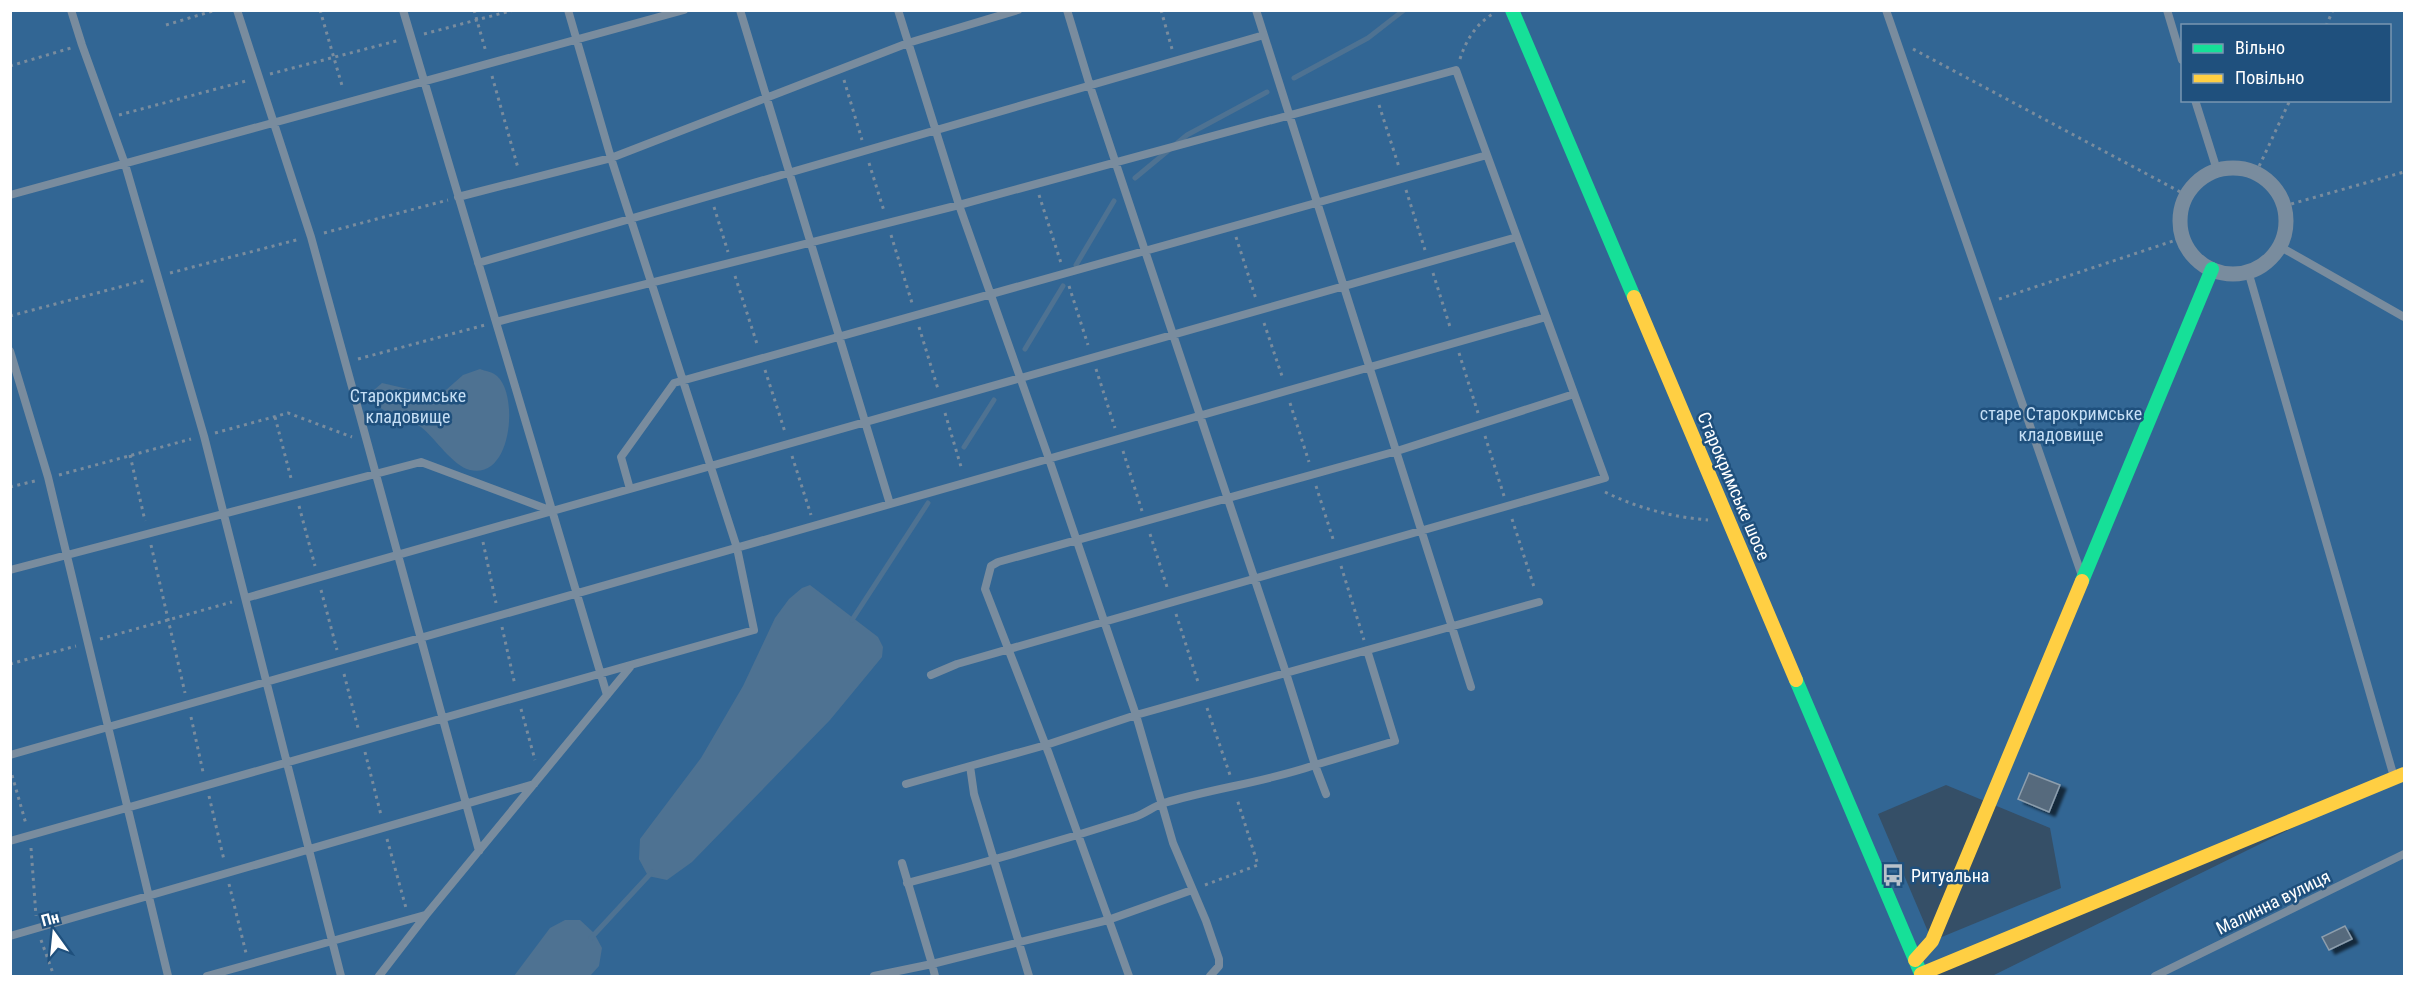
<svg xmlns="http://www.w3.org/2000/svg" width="2415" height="987" viewBox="0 0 2415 987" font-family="'Roboto Condensed',sans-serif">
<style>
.green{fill:#326694;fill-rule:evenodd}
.water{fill:#4e7292}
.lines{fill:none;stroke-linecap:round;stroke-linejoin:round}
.stream{stroke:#4e7292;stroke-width:5}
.building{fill:#566a7d;stroke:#8d9ead;stroke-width:1.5;filter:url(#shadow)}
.path{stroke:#798c9e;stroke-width:3;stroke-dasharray:3 4.5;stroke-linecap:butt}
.lane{stroke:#798c9e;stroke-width:8}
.street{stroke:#798c9e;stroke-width:15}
.fast{stroke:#16e098;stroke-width:14}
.slow{stroke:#ffcf43;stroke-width:14}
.labels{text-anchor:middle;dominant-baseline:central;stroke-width:5;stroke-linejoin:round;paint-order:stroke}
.park-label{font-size:18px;fill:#c6dff5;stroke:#1f507d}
.street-label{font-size:18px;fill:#fff;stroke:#1f507d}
.poi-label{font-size:18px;fill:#fff;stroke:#1f507d;text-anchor:start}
</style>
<defs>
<filter id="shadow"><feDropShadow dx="6" dy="4" stdDeviation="1.5" flood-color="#0009"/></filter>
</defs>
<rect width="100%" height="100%" fill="#354f67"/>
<path class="green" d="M10 11H2404V976H1992L2382 784 1922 976H11ZM2182 26H2390V100H2182ZM1946 785 2050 828 2061 888 1932 941 1878 814Z"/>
<path class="water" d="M480 369C485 371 493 372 497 376 519 395 512 480 470 470 453 466 435 438 421 427 405 416 385 416 373 401L374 390 382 383 425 393 446 390 463 375Z
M810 585 878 637 883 647 882 657 830 720 692 862 667 880 648 876 639 859 640 839 701 758 743 686 775 618 789 599 802 588Z
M565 920H580L594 933 602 948 599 966 590 976H514L550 928Z"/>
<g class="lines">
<path class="stream" d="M1294 78 1368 38 1404 10
M1135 178 1187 135 1267 92
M1076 265 1114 201
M1025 349 1063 286
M964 447 994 400
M852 620 928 503
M591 938 652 872"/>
</g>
<path class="building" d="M2029 773 2060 785 2049 812 2018 799Z
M2345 926 2352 939 2329 950 2322 937Z"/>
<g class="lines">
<path class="path" d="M320 10 343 89
M474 10 486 52
M1161 10 1172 49
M166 25 216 10
M2326 26 2333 10
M424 34 514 10
M1913 49 2186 195
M1460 59C1466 40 1476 24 1494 13
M10 66 71 48
M270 74 400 40
M492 76 518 168
M844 80 862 140
M1379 105 1399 167
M119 115 246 81
M869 163 884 211
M2256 173 2290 100
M1406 190 1425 250
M1039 195 1061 263
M2284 206 2404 172
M714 207 728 252
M324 233 448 200
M891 235 912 303
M1236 237 1256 299
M170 273 300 239
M1433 273 1451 330
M735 276 758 347
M1069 286 1088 345
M1999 299 2182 238
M10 316 146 280
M1264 323 1283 379
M919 327 938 389
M1459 353 1478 413
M358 359 485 325
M1096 369 1115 428
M765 370 785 432
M1290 403 1309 462
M945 413 962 470
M275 417 292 482
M215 433 288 413 352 437
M1485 436 1504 496
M1123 451 1142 511
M130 455 145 521
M792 456 811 515
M59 475 191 439
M1316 486 1334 542
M10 487 35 481
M1605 492C1637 508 1672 517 1708 520
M299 506 315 566
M1512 519 1535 590
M1150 534 1168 590
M483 542 496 603
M151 545 185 693
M1341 566 1364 640
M321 590 337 650
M1176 614 1199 685
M502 627 515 685
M100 639 232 602
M10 664 76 646
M344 674 358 728
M1207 708 1230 775
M521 709 535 760
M191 717 203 772
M365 752 381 815
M10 768 26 824
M209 796 224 860
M387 839 406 908
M31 848 36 916
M229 884 246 953
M1205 885 1258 865 1237 799
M41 940 54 976"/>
<path class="lane" d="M71 10 82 45 125 164 204 436 341 976
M237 10 311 237 479 851
M403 10 607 695
M740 10 890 504
M898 10 959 205 1049 459 1136 715 1173 843 1206 921 1219 959V966L1210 976
M1067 10 1090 86 1286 673 1315 765 1395 741 1367 650
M1256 10 1471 687
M1886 10 2081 573
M2167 10 2182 60
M2195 100 2217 170
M10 195 684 10
M458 197 611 158 908 43 1018 10
M2279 246 2404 317
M478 263 1264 35
M2248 271 2394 777
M496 322 959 205 1456 70 1605 478 957 664 931 675
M10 351 48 477 168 976
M630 489 621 457 674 383 1487 155
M10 570 421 462 552 511
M246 598 1517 237
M10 755 1546 317
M970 766 1046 745 1136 715 1539 602
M906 784 970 766 974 794 1029 976
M10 841 754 630 737 548 611 158 568 10
M902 863 932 964 1108 920 1192 890
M907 883C984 863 1060 841 1135 817 1146 813 1154 806 1164 803 1214 788 1266 782 1315 765L1326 794
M10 936 534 784
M207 976 425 915
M379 976 426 915 631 666
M874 976 932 964 935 976
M1129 976 1049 754 985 589 991 566 998 562 1397 451 1574 394
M2155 976 2404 854"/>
<path class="street" d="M2180 221a53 53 0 1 1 106 0a53 53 0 1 1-106 0Z"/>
<path class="fast" d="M1512 10 1634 297
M2082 581 2212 269
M1796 680 1922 976"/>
<path class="slow" d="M1634 297 1796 680
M1915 960 1932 941 2082 581
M1921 974 2404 774"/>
</g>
<defs>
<g id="bus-bare" transform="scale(1.8)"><path d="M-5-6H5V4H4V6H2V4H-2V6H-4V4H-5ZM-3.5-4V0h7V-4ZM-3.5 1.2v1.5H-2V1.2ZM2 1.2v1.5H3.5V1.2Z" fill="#b8c1ca" stroke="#1f507d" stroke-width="2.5" paint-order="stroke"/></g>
</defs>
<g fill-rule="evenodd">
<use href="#bus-bare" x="1893" y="875"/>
</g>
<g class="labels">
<g class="park-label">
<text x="408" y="395">Старокримське<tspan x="408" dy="21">кладовище</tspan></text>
<text x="2061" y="413">старе Старокримське<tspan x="2061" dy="21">кладовище</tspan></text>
</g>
<g class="street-label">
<text transform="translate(1734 486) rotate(67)">Старокримське шосе</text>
<text transform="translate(2273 902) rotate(-26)">Малинна вулиця</text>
</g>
<g class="poi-label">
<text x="1911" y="875">Ритуальна</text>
</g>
</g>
<rect width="2415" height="987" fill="none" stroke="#ffffff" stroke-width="24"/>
<rect x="2181" y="24" width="210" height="78" fill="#1f507d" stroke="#7996b1" stroke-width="1.5"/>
<rect x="2193" y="44" width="30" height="9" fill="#16e098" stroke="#7996b1" stroke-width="1.5"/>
<text x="2235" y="54" font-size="18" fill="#ffffff">Вільно</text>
<rect x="2193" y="74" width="30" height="9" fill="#ffcf43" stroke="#7996b1" stroke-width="1.5"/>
<text x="2235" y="84" font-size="18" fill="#ffffff">Повільно</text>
<g transform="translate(54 933) rotate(345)" stroke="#1f507d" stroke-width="4.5" paint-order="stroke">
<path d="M0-4.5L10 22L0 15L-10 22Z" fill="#ffffff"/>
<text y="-9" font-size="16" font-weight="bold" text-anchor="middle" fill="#ffffff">Пн</text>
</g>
</svg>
